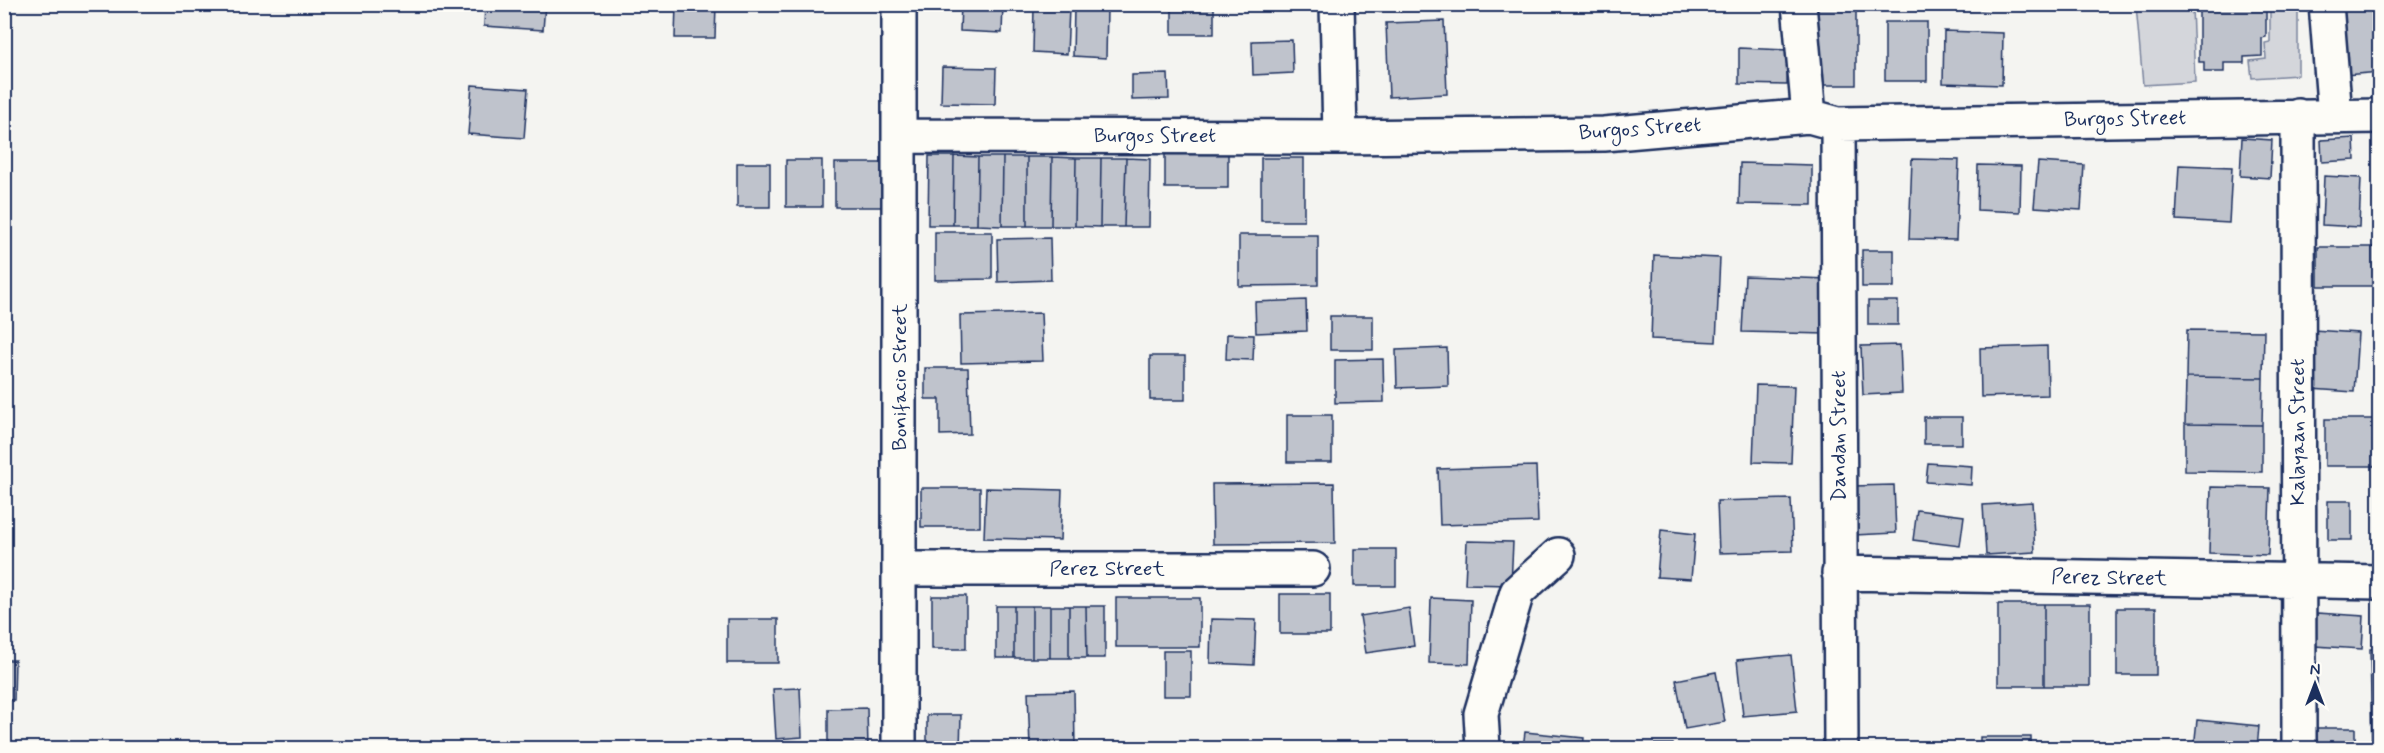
<svg xmlns="http://www.w3.org/2000/svg" width="2384" height="753" viewBox="0 0 2384 753" font-family="Mynerve,sans-serif">
<style>
.green{fill:#d4d6db;stroke:#78829c;stroke-width:1.5}
.building{fill:#bfc3cc;stroke:#1b2f5e;stroke-width:1.5}
.lines{fill:none;stroke-linecap:round;stroke-linejoin:round}
.minor-casing{stroke:#1b2f5e;stroke-width:38}
.minor{stroke:#fdfcf7;stroke-width:33}
.labels{text-anchor:middle;dominant-baseline:central;stroke-width:4.5;stroke-linejoin:round;paint-order:stroke}
.street-label{font-size:21px;fill:#1b2f5e;stroke:#fdfcf7}
</style>
<rect width="100%" height="100%" fill="#f4f4f1"/>
<filter id="ink" filterUnits="userSpaceOnUse"><feTurbulence type="fractalNoise" baseFrequency=".0167" numOctaves="2"/><feDisplacementMap in="SourceGraphic" scale="12" xChannelSelector="R" yChannelSelector="G"/><feConvolveMatrix kernelMatrix="1 2 1 2 8 2 1 2 1" color-interpolation-filters="sRGB"/></filter>
<g filter="url(#ink)">
<path class="green" d="M2136 5H2176L2192 8 2195 82 2143 85Z
M2270 5H2298V75L2252 78 2250 61 2266 59 2265 43 2270 42Z"/>
<path class="building" d="M485 4H545L543 30 484 26Z
M676 4H716L715 38H675Z
M961 4H1003L1002 33 960 31Z
M1172 4H1214V34H1172Z
M1378 4H1422V11H1378Z
M1812 4H1856V85H1812Z
M1943 4H2004L2005 8 1944 12Z
M2338 4H2380V72L2345 75Z
M2266 5V37L2262 38V56L2244 57V63H2224V72H2204V62H2199V6Z
M1034 7 1069 8 1067 54 1033 52Z
M1074 7 1107 8 1106 58 1073 56Z
M1444 21 1447 94 1389 97 1386 23Z
M1885 22H1927V81H1885Z
M1944 31 2003 33 2002 85 1943 83Z
M1292 40 1293 73 1253 75 1252 41Z
M1739 48 1788 50 1787 85 1739 84Z
M942 67 996 68 995 104 941 103Z
M1168 74 1169 99 1132 100V75Z
M472 85 528 89 524 138 468 134Z
M2242 138 2272 140 2270 178 2240 176Z
M2354 138 2355 160 2322 162 2321 140Z
M1165 154H1228V188H1165Z
M929 156H954L953 225H928Z
M954 156 978 157 977 225H953Z
M978 157H1003L1002 226 977 225Z
M1003 157H1027V226H1002Z
M1027 157H1052L1051 226H1027Z
M1052 157 1076 158 1075 226H1051Z
M1076 158H1101L1100 227 1075 226Z
M1101 158H1126L1124 227H1100Z
M1126 158 1150 159 1149 227H1124Z
M1261 158H1304V221H1261Z
M1912 159 1959 160 1956 240 1909 239Z
M786 160H822V207H786Z
M2038 162 2084 165 2081 210 2034 207Z
M737 163H770V207H737Z
M835 163H885V207H835Z
M1740 163 1812 165V205L1739 204Z
M1978 165 2021 166 2020 212 1977 210Z
M2179 165 2232 167 2229 223 2176 220Z
M2324 176 2361 178 2359 227 2322 225Z
M935 232H992V279L935 280Z
M1239 235H1318V285L1239 286Z
M1050 238 1051 280 998 282 997 239Z
M2318 247H2379V286H2318Z
M1862 250H1894V287H1862Z
M1654 255 1720 258 1716 342 1651 339Z
M1745 276 1829 279 1827 334 1742 332Z
M1306 300 1307 331 1256 333 1255 302Z
M1868 301H1898V325H1868Z
M1041 313 1043 361 961 363 960 315Z
M1330 316H1373V350H1330Z
M2187 330 2264 331 2263 378 2186 377Z
M2313 330 2358 333 2354 392 2311 389Z
M1227 334 1254 335 1253 360 1226 359Z
M1900 345 1902 393 1863 395 1861 346Z
M2047 346 2048 395 1981 397 1980 348Z
M1447 348 1448 386 1397 388 1396 350Z
M1150 356H1185V400H1150Z
M1383 359 1384 402 1335 403V360Z
M925 368H968L970 434 940 435V399H925Z
M2186 377 2263 378 2262 425 2185 424Z
M1756 385 1794 386 1791 463 1753 462Z
M1287 415H1332V462H1287Z
M1924 417H1962V444H1924Z
M2325 419H2380V466H2325Z
M2185 424 2262 425V472L2185 471Z
M1928 463 1972 466 1971 485 1926 482Z
M1536 466 1538 522 1440 525 1438 469Z
M1334 483 1335 543 1213 544 1212 484Z
M1894 485 1896 533 1854 535 1852 486Z
M2211 487 2270 488 2268 555 2209 553Z
M921 488H980V527H921Z
M986 488 1062 490 1060 540 984 538Z
M1791 499 1793 551 1719 553 1717 501Z
M2328 501H2352V540H2328Z
M2032 502 2035 552 1986 555 1983 505Z
M1917 510 1964 516 1960 546 1913 540Z
M1661 530 1695 534 1691 579 1657 577Z
M1467 541 1513 542 1511 585 1465 584Z
M1354 549H1396V586H1354Z
M1280 594H1330V634H1280Z
M932 596H966V649H932Z
M1116 598H1200V647H1116Z
M1431 598 1471 600 1469 664 1429 663Z
M1998 604H2044V686H1998Z
M2044 604H2090V686H2044Z
M996 606H1014V658H996Z
M1014 606H1032V658H1014Z
M1032 606H1050V658H1032Z
M1050 606H1069V658H1050Z
M1069 606H1086L1087 658H1069Z
M1086 606H1105V658H1087Z
M1409 608 1414 646 1366 653 1360 616Z
M2117 608H2156V675H2117Z
M2317 613 2364 616 2362 649 2314 646Z
M727 619H778V663H727Z
M1211 619 1256 620 1254 665 1210 663Z
M2370 649H2380V748H2372Z
M1163 651H1191V696H1163Z
M1791 655 1797 711 1743 716 1737 660Z
M4 660H15L14 700H4Z
M1716 672 1725 722 1685 729 1676 680Z
M800 688 802 737 776 739 773 689Z
M1074 691 1075 748H1030L1028 692Z
M867 708 868 748H828V709Z
M927 715H961L960 748H927Z
M2197 720 2259 726 2257 748H2194Z
M2317 728H2355V748H2317Z
M1525 732 1584 738 1583 748H1523Z
M1980 737H2031V748H1980Z
M1621 744H1673V748H1621Z"/>
<g class="lines">
<g class="minor-casing">
<path id="minor" d="M1337 4 1340 137
M1799 4 1809 116
M2326 4 2335 116
M2298 116 2299 748
M1838 124 1841 748
M900 136 1340 137 1604 134 1809 116 1838 124 2380 116
M901 569H1313
M1839 573 2380 582
M899 748V4
M1483 748 1481 714 1517 592 1558 555"/>
</g>
<use href="#minor" class="minor"/>
</g>
</g>
<g class="labels">
<g class="street-label">
<text transform="translate(2125 119) rotate(-1)">Burgos Street</text>
<text transform="translate(1640 129) rotate(-4)">Burgos Street</text>
<text x="1155" y="136">Burgos Street</text>
<text transform="translate(900 377) rotate(-90)">Bonifacio Street</text>
<text transform="translate(2298 432) rotate(-90)">Kalayaan Street</text>
<text transform="translate(1839 436) rotate(-90)">Dandan Street</text>
<text x="1107" y="569">Perez Street</text>
<text transform="translate(2109 578) rotate(1)">Perez Street</text>
</g>
</g>
<rect width="2384" height="753" fill="none" stroke="#fdfcf7" stroke-width="24"/>
<rect x="12" y="12" width="2360" height="729" fill="none" stroke="#1b2f5e" stroke-width="2" filter="url(#ink)"/>
<g transform="translate(2315 684)" stroke="#fdfcf7" stroke-width="4.5" paint-order="stroke">
<path d="M0-4.5L10 22L0 15L-10 22Z" fill="#1b2f5e"/>
<text y="-9" font-size="16" font-weight="bold" text-anchor="middle" fill="#1b2f5e">N</text>
</g>
</svg>
